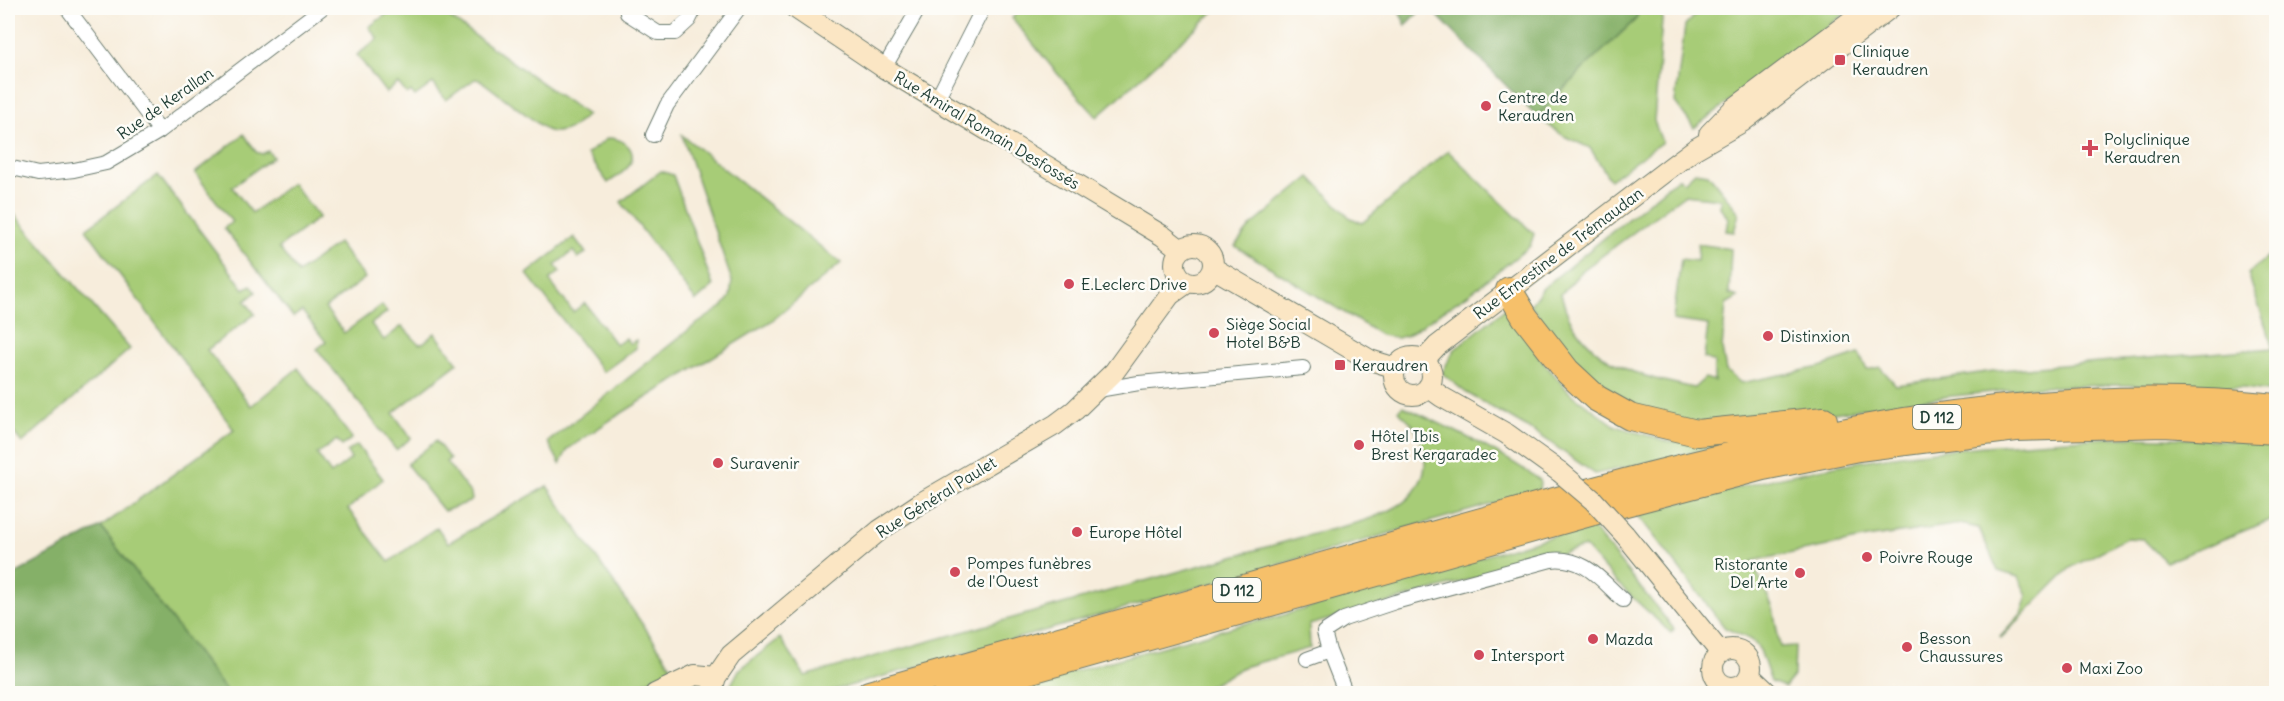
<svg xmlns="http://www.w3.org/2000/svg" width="2284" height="701" viewBox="0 0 2284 701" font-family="Delius,sans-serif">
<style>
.green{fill:#a7cc77;stroke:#638456;stroke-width:1.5}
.forest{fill:#85b068;stroke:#52764e;stroke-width:1.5}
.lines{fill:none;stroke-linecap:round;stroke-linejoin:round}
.street-casing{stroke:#6b7b6f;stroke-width:16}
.secondary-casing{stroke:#6b7b6f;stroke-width:22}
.highway-casing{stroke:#6b7b6f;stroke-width:28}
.street{stroke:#fff;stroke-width:14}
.secondary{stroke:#fbe6c4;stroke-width:20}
.highway{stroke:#f6c06b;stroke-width:26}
.secondary-bridge-casing{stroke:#6b7b6f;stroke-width:22;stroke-linecap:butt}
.secondary-bridge{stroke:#fbe6c4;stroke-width:20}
.poi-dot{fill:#d1495b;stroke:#fdfcf7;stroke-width:2}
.labels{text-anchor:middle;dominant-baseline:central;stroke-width:5;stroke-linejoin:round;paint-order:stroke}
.shield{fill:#fdfcf7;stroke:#62766e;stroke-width:1.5}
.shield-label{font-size:15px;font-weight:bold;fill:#1f3d34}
.poi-label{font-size:16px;fill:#1f3d34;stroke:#fdfcf7;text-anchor:start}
.street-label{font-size:16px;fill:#1f3d34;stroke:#fdfcf7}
</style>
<rect width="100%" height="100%" fill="#fdfcf7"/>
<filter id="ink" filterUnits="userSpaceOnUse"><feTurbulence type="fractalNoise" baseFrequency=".0167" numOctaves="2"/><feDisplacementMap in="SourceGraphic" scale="12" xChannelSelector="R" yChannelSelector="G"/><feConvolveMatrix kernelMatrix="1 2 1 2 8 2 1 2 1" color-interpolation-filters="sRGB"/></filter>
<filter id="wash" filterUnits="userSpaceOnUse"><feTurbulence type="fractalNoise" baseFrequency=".008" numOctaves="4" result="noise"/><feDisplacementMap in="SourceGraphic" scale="24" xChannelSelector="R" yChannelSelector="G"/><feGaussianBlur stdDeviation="1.35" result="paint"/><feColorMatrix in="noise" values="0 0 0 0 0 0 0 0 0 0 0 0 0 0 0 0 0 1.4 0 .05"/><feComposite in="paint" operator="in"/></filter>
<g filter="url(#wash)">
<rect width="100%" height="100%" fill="#f7eddc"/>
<path class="green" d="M395 8H436L587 115C575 126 565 135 548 131L480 80 475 79 446 100 433 83 415 96 411 91 407 94 398 83 386 93 357 55 378 39 369 27Z
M1023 8H1218L1097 117 1056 72 1012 18Z
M1640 8H1663L1654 121 1662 142 1610 180 1590 148 1564 136 1537 117 1582 70 1636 19Z
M1702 8H1852L1694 128 1675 102 1685 26Z
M244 134 256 152 262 154 268 151 273 157 232 187 252 213 292 183 319 217 279 248 298 273 338 243 365 278 325 308 344 333 382 305 387 312 371 324 384 340 402 326 419 344 423 343 435 333 458 363 393 413 411 438 396 450 317 349 326 342 302 311 293 317 224 228 232 222 195 173Z
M682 135 841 263 773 320 612 419 568 449 560 464 548 442 691 328 722 307 730 297 732 281Z
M608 138C624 138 640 151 628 167 623 173 615 178 608 183L587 154Z
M1448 151 1534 234 1530 246 1469 294 1407 335 1398 338 1381 335 1235 246 1251 226 1310 177 1349 217 1362 223Z
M661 171 673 175 713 286 696 301 621 202Z
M1695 172 1708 174 1739 213 1734 232 1726 231 1728 218 1720 207 1721 199 1684 195 1583 270 1561 294C1564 303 1566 313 1571 321 1600 369 1644 377 1694 388L1705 378 1714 381V362L1704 358 1708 325 1673 320 1681 259 1697 261 1698 244 1731 249 1729 294 1738 297 1726 304 1722 349 1726 371 1741 383 1820 367 1859 354 1867 370 1880 367 1896 385 2000 370 2273 348 2248 274 2276 249V392L2242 388 2115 385 2039 387 1944 397 1813 416 1695 424 1646 414 1593 384 1530 305 1543 288 1678 178 1684 182Z
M158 175 244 289 251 285 256 292 245 301 255 314 207 350 251 406 298 368 352 438 342 446 337 440 317 454 331 474 351 459 347 452 357 445 383 479 348 509 389 562 437 527 448 543 547 486 674 670 620 693H228L101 527 234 430 86 229Z
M8 207 130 349 22 443 8 426Z
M574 237 586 253 578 258 573 251 555 265 560 272 549 280 573 312 585 303 616 345 626 338 630 344 636 340V348L603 372 527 274Z
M1507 307 1543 362 1570 393 1616 426 1670 442 1713 439 1745 441 1595 474 1538 434 1465 392 1442 373 1454 350Z
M1403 406C1450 429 1498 450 1540 480L1539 491 824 693 726 694 739 670 780 638 805 676 1302 537C1332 528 1368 523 1396 507 1415 497 1429 474 1424 453 1419 432 1415 424 1398 411Z
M2126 437 2203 439 2276 444V518L2166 562 2143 539 2126 538 2070 568 2001 638 2000 637 2021 614 2027 595 2018 577 1998 571 1979 528 1960 524 1873 537 1752 561 1773 608 1780 647 1795 646 1794 676 1785 687 1771 682 1760 650 1752 640 1725 628 1637 514C1732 488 1828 463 1926 452 1993 444 2059 440 2126 437Z
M436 441 450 459 446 462 471 494 472 500 469 502 444 511 408 466V463Z
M1590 525 1674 629 1671 633 1616 582 1585 547 1309 625 1310 648 1243 667 1201 691 1193 693 994 694 1243 624 1270 619Z"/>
<path class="forest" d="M1397 8H1423L1406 25Z
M1430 8H1640L1636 19 1582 70 1537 117Z
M101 527 228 693H8V578Z"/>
</g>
<g filter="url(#ink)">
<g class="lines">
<g class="street-casing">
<path id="street" d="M67 8 160 131
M627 13 658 33H675L689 20 695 8
M884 68 919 8
M936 101 983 8
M653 135 667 105 739 8
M8 167 38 174 74 170 106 163 160 131 322 8
M1098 390 1139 383 1303 368
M1329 651 1324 632 1344 619 1395 602 1551 560C1584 556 1601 580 1623 600
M1307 659 1329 651 1346 694"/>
</g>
<g class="secondary-casing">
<path id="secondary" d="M795 8 884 68 1163 236 1181 250
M1709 134 1733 109 1868 8
M1175 264a19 19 0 1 1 38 0a19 19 0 1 1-38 0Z
M1213 268 1370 360 1396 368
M1394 376a19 19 0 1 1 38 0a19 19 0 1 1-38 0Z
M1424 360 1437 346 1671 167 1695 149 1742 122 1890 8
M1428 387 1442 397 1507 434 1560 472
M1625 535 1720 652
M1713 668a19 19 0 1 1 38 0a19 19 0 1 1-38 0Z
M1750 676 1769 694
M655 694 695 675 716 677
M711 694 716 677 731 655 880 530 919 504 1055 425 1075 410 1114 372 1170 295 1187 283"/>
</g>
<g class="highway-casing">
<path id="highway" d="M1509 290 1525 317 1567 371 1596 398 1630 417 1697 433 1824 420
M869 694C1055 641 1241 589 1428 536 1703 459 1987 376 2276 407
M946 694 1622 504 1763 467 1858 448 2016 428 2164 424 2276 431"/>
</g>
<use href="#street" class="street"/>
<use href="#secondary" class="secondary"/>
<use href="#highway" class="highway"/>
<g class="secondary-bridge-casing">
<path id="secondary-bridge" d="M1560 472 1593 500 1625 535"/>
</g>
<use href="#secondary-bridge" class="secondary-bridge"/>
</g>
</g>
<g class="poi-dot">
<rect x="1834" y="54" width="12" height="12" rx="3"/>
<circle cx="1486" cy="106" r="6"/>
<path d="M2087 139h6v6h6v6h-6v6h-6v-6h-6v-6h6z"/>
<circle cx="1069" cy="284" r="6"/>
<circle cx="1214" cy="333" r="6"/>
<circle cx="1768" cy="336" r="6"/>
<rect x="1334" y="359" width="12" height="12" rx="3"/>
<circle cx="1359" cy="445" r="6"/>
<circle cx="718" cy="463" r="6"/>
<circle cx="1077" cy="532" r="6"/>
<circle cx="1867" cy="557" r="6"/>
<circle cx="955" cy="572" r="6"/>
<circle cx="1800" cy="573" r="6"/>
<circle cx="1593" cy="639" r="6"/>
<circle cx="1907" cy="647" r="6"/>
<circle cx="1479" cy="655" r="6"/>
<circle cx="2067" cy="668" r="6"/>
</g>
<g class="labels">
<g class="shield">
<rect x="1913" y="405" width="48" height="24" rx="4.5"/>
<rect x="1213" y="578" width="48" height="24" rx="4.5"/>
</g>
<g class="shield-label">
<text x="1937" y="417">D 112</text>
<text x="1237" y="590">D 112</text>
</g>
<g class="poi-label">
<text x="1852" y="51">Clinique<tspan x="1852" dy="18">Keraudren</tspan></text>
<text x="1498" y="97">Centre de<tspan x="1498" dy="18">Keraudren</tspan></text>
<text x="2104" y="139">Polyclinique<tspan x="2104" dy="18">Keraudren</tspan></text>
<text x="1081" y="284">E.Leclerc Drive</text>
<text x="1226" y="324">Siège Social<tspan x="1226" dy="18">Hotel B&amp;B</tspan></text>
<text x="1780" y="336">Distinxion</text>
<text x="1352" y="365">Keraudren</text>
<text x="1371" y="436">Hôtel Ibis<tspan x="1371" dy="18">Brest Kergaradec</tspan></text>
<text x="730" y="463">Suravenir</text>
<text x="1089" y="532">Europe Hôtel</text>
<text x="1879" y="557">Poivre Rouge</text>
<text x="967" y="563">Pompes funèbres<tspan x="967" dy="18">de l'Ouest</tspan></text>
<text x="1788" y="564" text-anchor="end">Ristorante<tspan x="1788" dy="18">Del Arte</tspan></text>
<text x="1919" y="638">Besson<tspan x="1919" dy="18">Chaussures</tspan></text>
<text x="1605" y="639">Mazda</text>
<text x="1491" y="655">Intersport</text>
<text x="2079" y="668">Maxi Zoo</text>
</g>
<g class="street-label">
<text transform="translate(165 103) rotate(-35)">Rue de Kerallan</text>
<text transform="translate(987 130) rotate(31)">Rue Amiral Romain Desfossés</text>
<text transform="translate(1558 253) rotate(-37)">Rue Ernestine de Trémaudan</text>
<text transform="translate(936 497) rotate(-32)">Rue Général Paulet</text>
</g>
</g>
<rect width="2284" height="701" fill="none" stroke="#fdfcf7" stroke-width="30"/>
</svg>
